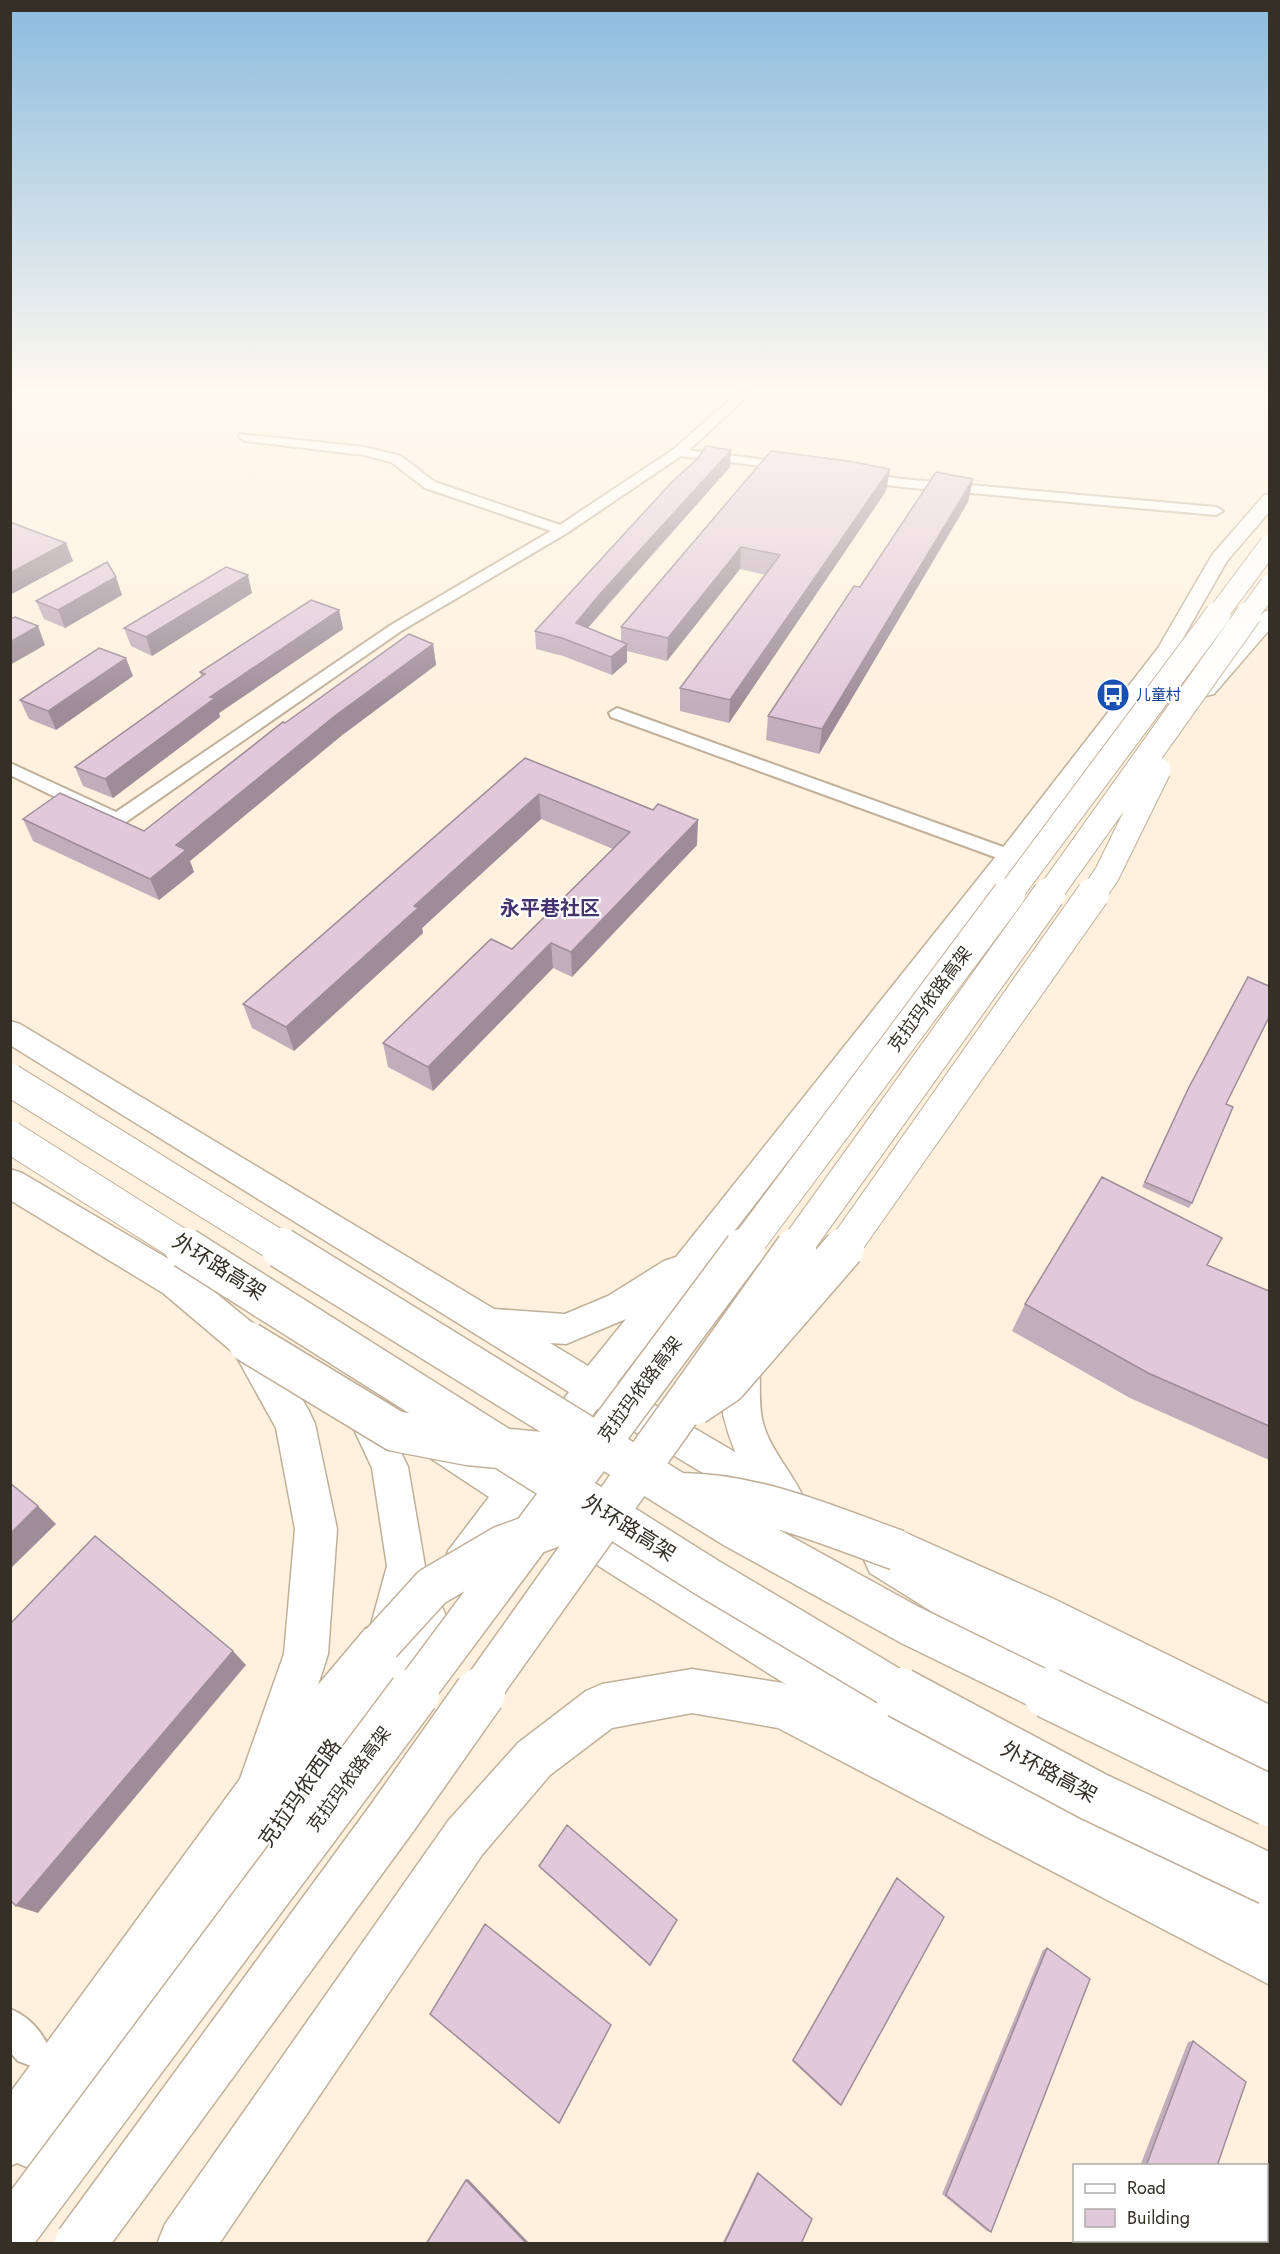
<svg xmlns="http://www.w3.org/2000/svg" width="1280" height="2254" viewBox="0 0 1280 2254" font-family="Jost,'Noto Sans SC',sans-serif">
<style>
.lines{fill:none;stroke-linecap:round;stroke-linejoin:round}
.minor-casing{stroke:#c0b09a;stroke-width:4}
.major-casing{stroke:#c0b09a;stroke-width:3}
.highway-casing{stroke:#c0b09a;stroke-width:3}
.minor{fill:#fff;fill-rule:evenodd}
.major{fill:#fff;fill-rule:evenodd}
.highway{fill:#fff;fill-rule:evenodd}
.highway-bridge-far4-casing{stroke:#c0b09a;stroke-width:22;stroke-linecap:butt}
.highway-bridge-far3-casing{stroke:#c0b09a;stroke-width:27;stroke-linecap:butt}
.highway-bridge-far2-casing{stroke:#c0b09a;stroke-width:34;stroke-linecap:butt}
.highway-bridge-far1-casing{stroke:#c0b09a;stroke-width:43;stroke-linecap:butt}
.highway-bridge-casing{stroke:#c0b09a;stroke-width:53;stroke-linecap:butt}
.highway-bridge-far4{stroke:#fff;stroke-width:20}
.highway-bridge-far3{stroke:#fff;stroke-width:25}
.highway-bridge-far2{stroke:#fff;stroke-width:32}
.highway-bridge-far1{stroke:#fff;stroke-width:40}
.highway-bridge{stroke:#fff;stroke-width:50}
.wall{fill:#c2adbc}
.shaded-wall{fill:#9e8d99}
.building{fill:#e1c9db;stroke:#9e8d99;stroke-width:1.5}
.labels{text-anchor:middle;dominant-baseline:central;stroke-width:4.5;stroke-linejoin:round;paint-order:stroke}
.far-transit-label{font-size:15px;fill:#164399;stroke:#fff;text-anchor:start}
.street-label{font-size:18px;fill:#352f26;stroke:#fff}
.neighbourhood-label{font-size:20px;font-weight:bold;fill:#43336f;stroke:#fff}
.near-street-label{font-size:21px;fill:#352f26;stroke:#fff}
</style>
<rect width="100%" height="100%" fill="#fff1de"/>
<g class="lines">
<g class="minor-casing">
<path id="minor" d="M739 392H752L689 450 790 463 795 464 797 467 795 470 681 456 567 533 401 631 123 824H111L10 775V763L116 812 391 625 551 531 425 488 391 462 364 455 245 441 239 437 240 434 364 447 401 456 435 482 560 525 674 449Z
M858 473 902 479 1216 507 1223 511 1216 515 902 487 853 480 851 477 853 474Z
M617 708 1017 852 1019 856 1017 860H1003L611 717 609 713Z
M10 2009C28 2016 41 2030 49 2048L44 2061 31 2066 18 2061 10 2052Z"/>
</g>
<g class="major-casing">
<path id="major" d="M1270 494V511L1227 561 1174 654 1019 862 617 1383 795 1487 801 1500 795 1513 782 1518 769 1513 597 1409 541 1488 544 1490 550 1503 544 1516 531 1521 520 1517 476 1579 462 1584 448 1579 443 1565 448 1551 489 1497 427 1456 422 1444 427 1432 440 1427 453 1432 511 1469 569 1392 10 1045V1021L20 1024 494 1309 565 1314 608 1296 664 1261 676 1257 1001 850 1158 648 1212 555 1264 495ZM626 1319 588 1366 550 1343 566 1344Z
M1270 610V629L1214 694 1206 696 1198 694 1195 689 1198 684 1263 612Z
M362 1392 374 1396 408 1467 425 1566 417 1600 426 1596 440 1602 446 1616 440 1630 144 2054 127 2061 110 2054 103 2037 110 2020 379 1648 375 1646 369 1632 387 1566 372 1468 344 1408 350 1396Z
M572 1509 585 1515 961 1746 1270 1903V1949L931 1776 559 1541 553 1528 559 1515Z
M883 1541 962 1585 1270 1736V1779L934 1613 870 1573 864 1560 870 1547Z"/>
</g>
<g class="highway-casing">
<path id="highway" d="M10 1169 22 1173 189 1271 261 1330 309 1411 315 1424 337 1529 328 1654 318 1685 366 1628 381 1621 396 1628 403 1643 396 1658 275 1810 122 2026 136 2032 144 2050 136 2068 48 2160 29 2168 17 2163 10 2166V2093L240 1779 284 1654 295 1529 276 1428 235 1354 163 1293 10 1200Z
M740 1335 753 1340C765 1365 756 1396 763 1423 771 1452 794 1474 805 1501L799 1515 785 1521C781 1519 776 1518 772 1516 765 1511 759 1497 754 1489 730 1449 706 1385 727 1340Z
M897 1529 1054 1599 1270 1705V1752L1024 1629 882 1565 876 1550 882 1535Z
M692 1669 783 1683 799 1690 1270 1933V1985L778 1728 692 1713 612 1728 550 1775 482 1855 219 2244H157L165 2224 448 1821 518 1743 586 1691 602 1684Z"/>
</g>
<use href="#minor" class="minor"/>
<use href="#major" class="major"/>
<use href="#highway" class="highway"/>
<g class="highway-bridge-far4-casing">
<path id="highway-bridge-far4" d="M1217 615 1270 544
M1248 615 1270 585"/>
</g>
<g class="highway-bridge-far3-casing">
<path id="highway-bridge-far3" d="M1008 896 1218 614
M1048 896 1249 614
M1092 896 1107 874 1158 770"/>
</g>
<g class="highway-bridge-far2-casing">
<path id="highway-bridge-far2" d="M10 1080 283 1249
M10 1137 187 1249
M744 1249 1009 894
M795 1249 1049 894
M843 1249 1093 894"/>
</g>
<g class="highway-bridge-far1-casing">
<path id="highway-bridge-far1" d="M185 1248 708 1578 903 1694
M281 1248 734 1528 910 1625 1051 1694
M248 1342 395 1431 468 1445 561 1454 607 1443
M694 1405 727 1383 844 1248
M682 1493C757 1494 827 1525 897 1550
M381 1643 432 1587 502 1546 614 1505
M413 1694 745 1248
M479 1694 796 1248"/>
</g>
<g class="highway-bridge-casing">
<path id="highway-bridge" d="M900 1693 1093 1796 1270 1880
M1048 1693 1270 1801
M10 2234 414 1693
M80 2244 392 1818 480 1693"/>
</g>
<use href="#highway-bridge-far4" class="highway-bridge-far4"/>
<use href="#highway-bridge-far3" class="highway-bridge-far3"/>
<use href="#highway-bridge-far2" class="highway-bridge-far2"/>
<use href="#highway-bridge-far1" class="highway-bridge-far1"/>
<use href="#highway-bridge" class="highway-bridge"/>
</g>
<path class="wall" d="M771 451 890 469 886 491 729 723 680 711V688L766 575 740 569 667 661 627 651V662L612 675 563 656 536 649 535 631 730 467 588 628 621 641V627Z
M973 479 968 502 819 754 766 740 768 716 860 587Z
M252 593 152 656 131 646 124 628Z
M122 595 65 628 44 619 36 601Z
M339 610 343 629 219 713 220 717 113 798 83 786 75 767 201 676 200 672Z
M433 644 436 665 341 736 190 861 194 872 159 900 33 841 23 819 144 831 285 723Z
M133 676 56 730 29 719 20 700Z
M525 758 697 845 572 977 553 968 433 1091 388 1067 383 1043 512 949 613 849 541 819 422 928 423 933 294 1051 252 1028 243 1004Z
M1185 1095 1226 1104 1192 1203 1189 1208 1142 1187Z
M1207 1265 1269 1291V1460L1130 1398 1012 1331 1025 1304Z
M539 1866 677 1920 650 1966 540 1868Z
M897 1878 841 2105H839L792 2061 895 1880Z
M1047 1948 991 2232 987 2231 942 2194 1043 1950Z
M1193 2041 1217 2166H1140L1188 2042Z
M757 2172 812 2219 801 2244H722Z
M1112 2241H1191L1189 2244H1111Z"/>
<path class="shaded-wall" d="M731 450 730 467 601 612 577 641 576 623 600 594Z
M890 469 886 491 729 723 730 700Z
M973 479 968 502 819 754 822 729Z
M66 543 73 561 10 595V573Z
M741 547 740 569 667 661 668 638Z
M248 575 252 593 152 656 146 637Z
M116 577 122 595 65 628 58 610Z
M339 610 343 629 219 713 220 717 113 798 105 779 210 697Z
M38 626 45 645 10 665V642Z
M433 644 436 665 341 736 190 861 194 872 159 900 150 879 176 845 336 715Z
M627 644V662L612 675 611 657Z
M126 658 133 676 56 730 48 711Z
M539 794 541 819 422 928 423 933 294 1051 286 1027 414 906Z
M698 820 697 845 572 977 571 952Z
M551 943 553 968 433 1091 428 1067Z
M38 1506 56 1524 10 1569V1534Z
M233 1651 246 1665 38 1913 16 1906Z
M611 2025 560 2123H559Z
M468 2179 530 2244H527L466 2180Z"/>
<path class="building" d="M706 446 731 450 600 594 576 623 627 644 611 657 562 638 535 631 671 483 698 458Z
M771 451 848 461 890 469 730 700 680 688 780 555 741 547 668 638 621 627Z
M936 472 973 479 822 729 768 716 854 586 860 587Z
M10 522 66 543 10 573Z
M107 562 116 577 58 610 36 601Z
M226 567 248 575 146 637 124 628Z
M311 600 339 610 210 697 215 698 105 779 75 767 205 674 200 672Z
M15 617 38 626 10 642V619Z
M409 634 433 644 336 715 176 845 186 850 150 879 23 819 60 793 144 831 283 722 285 723Z
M99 648 126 658 48 711 20 700Z
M525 758 653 810 658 804 698 820 571 952 551 943 428 1067 383 1043 491 939 512 949 630 832 539 794 414 906 418 908 286 1027 243 1004Z
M1248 977 1269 986V1017L1226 1104 1233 1107 1192 1203 1145 1182 1188 1089Z
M1102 1177 1222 1238 1207 1265 1269 1291V1426L1148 1373 1025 1304Z
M10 1483 38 1506 10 1534Z
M95 1536 233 1651 16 1906 10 1900V1624Z
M567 1825 677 1920 650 1965 539 1866Z
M897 1878 944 1917 841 2105 793 2060Z
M485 1924 611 2025 559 2123 430 2014Z
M1047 1948 1090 1979 991 2232 946 2195Z
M1193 2041 1246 2082 1217 2166H1146Z
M758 2173 812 2219 801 2244H724Z
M466 2180 527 2244H426Z
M1117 2241H1191L1189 2244H1116Z"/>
<linearGradient id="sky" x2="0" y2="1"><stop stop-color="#8bbbdf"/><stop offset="0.55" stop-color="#fff9f0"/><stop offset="1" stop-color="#fff9f0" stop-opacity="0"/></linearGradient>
<rect width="1280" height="708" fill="url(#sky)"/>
<defs>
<g id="bus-disc" transform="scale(1.725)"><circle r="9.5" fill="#1a4fb4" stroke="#fff"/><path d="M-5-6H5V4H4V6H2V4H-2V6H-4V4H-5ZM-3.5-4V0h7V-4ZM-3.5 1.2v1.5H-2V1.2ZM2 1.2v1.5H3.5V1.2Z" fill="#fff"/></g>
</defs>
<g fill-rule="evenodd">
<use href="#bus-disc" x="1113" y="695"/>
</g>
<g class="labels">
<g class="far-transit-label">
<text x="1136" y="695">儿童村</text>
</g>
<g class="street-label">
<text transform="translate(930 999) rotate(-53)">克拉玛依路高架</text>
<text transform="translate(640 1389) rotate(-53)">克拉玛依路高架</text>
<text transform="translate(349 1779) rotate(-53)">克拉玛依路高架</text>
</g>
<g class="neighbourhood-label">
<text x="550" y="908">永平巷社区</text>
</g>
<g class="near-street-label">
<text transform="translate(219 1267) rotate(32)">外环路高架</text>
<text transform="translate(629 1528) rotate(32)">外环路高架</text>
<text transform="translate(1049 1772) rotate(28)">外环路高架</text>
<text transform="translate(300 1793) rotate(-55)">克拉玛依西路</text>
</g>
</g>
<rect width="1280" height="2254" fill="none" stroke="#352f26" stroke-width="24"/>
<rect x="1073" y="2164" width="195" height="78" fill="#ffffff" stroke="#aeaca8" stroke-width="1.5"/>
<rect x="1085" y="2184" width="30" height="9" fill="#ffffff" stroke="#aeaca8" stroke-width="1.5"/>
<text x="1127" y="2194" font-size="18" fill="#352f26">Road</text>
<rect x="1085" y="2209" width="30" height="18" fill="#e1c9db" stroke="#aeaca8" stroke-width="1.5"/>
<text x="1127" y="2224" font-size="18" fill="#352f26">Building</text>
</svg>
